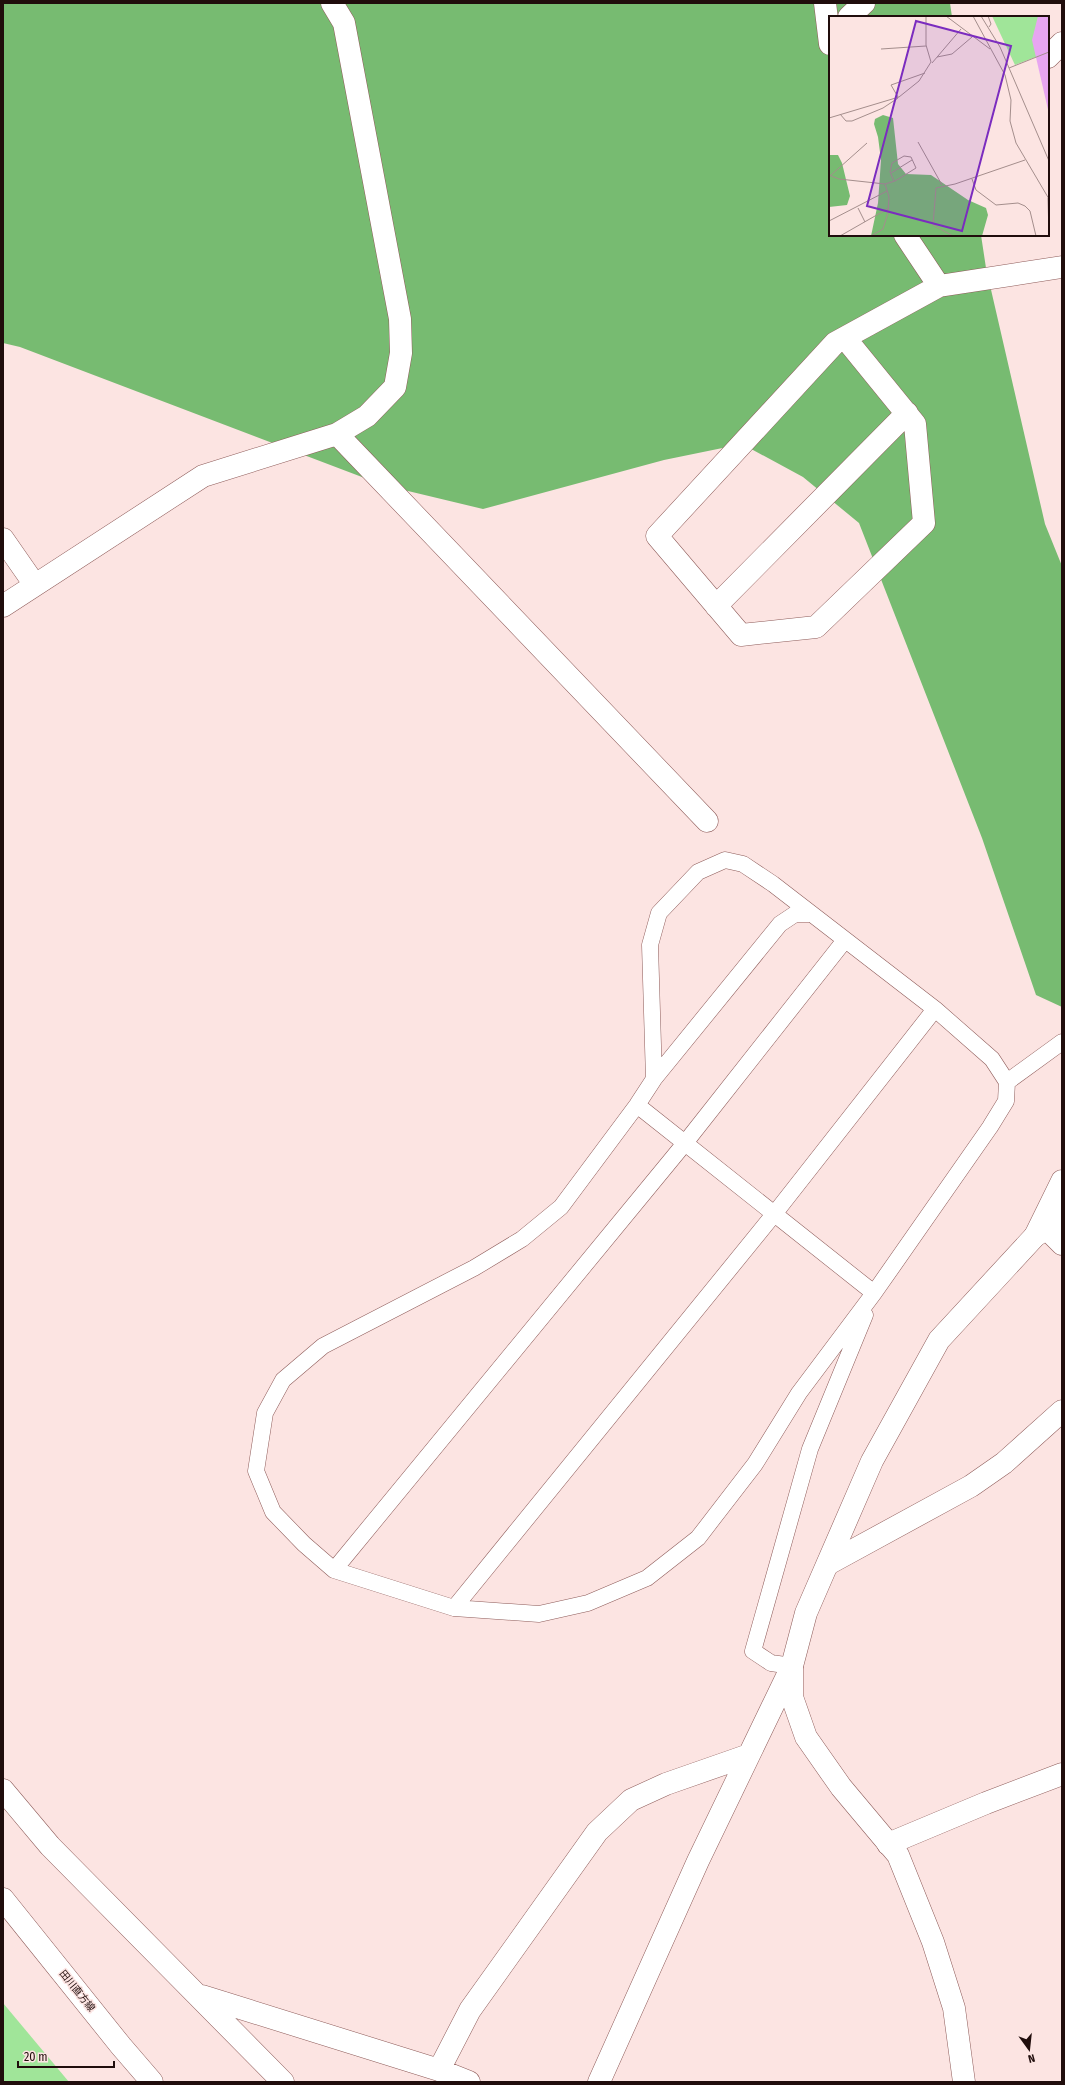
<svg xmlns="http://www.w3.org/2000/svg" width="1065" height="2085" viewBox="0 0 1065 2085" font-family="'Fira Sans Condensed','Noto Sans JP',sans-serif">
<style>
.green{fill:#a0e599}
.forest{fill:#77bb71}
.lines{fill:none;stroke-linecap:round;stroke-linejoin:round}
.service-casing{stroke:#8e5c5a;stroke-width:17}
.minor-casing{stroke:#8e5c5a;stroke-width:23}
.tertiary-casing{stroke:#8e5c5a;stroke-width:23}
.primary-casing{stroke:#8e5c5a;stroke-width:23}
.service{stroke:#fff;stroke-width:16}
.minor{stroke:#fff;stroke-width:22}
.tertiary{stroke:#fff;stroke-width:22}
.primary{stroke:#fff;stroke-width:22}
.labels{text-anchor:middle;dominant-baseline:central;stroke-width:3;stroke-linejoin:round;paint-order:stroke}
.street-label{font-size:10px;fill:#200d0c;stroke:#fce4e2}
.inset-road{fill:none;stroke:#a48e8c;stroke-width:1}
.view{fill:#7b2cbf;fill-opacity:0.15;stroke:#7b2cbf;stroke-width:2}
.inset-edge{fill:none;stroke:#200d0c;stroke-width:2}
</style>
<rect width="100%" height="100%" fill="#fce4e2"/>
<path class="green" d="M3 2003 69 2082H3Z"/>
<path class="forest" d="M3 3H950L952 17H830V235H981L986 268 1045 524 1062 566V1007L1036 995 982 838 859 523 803 477 742 444 664 460 483 509 383 485 20 347 3 343Z"/>
<g class="lines">
<g class="service-casing">
<path id="service" d="M725 860 743 864 773 884 935 1009 992 1059 1007 1082 1006 1101 990 1127 874 1293 799 1393 755 1464 698 1538 647 1578 588 1603 539 1614 454 1608 334 1570 304 1544 273 1512 256 1471 265 1413 283 1380 323 1346 474 1268 522 1239 561 1207 637 1105 654 1079 650 945 659 913 698 872Z
M654 1079 780 924 795 914H811
M1007 1082 1062 1042
M637 1105 874 1293
M334 1570 685 1143 845 940
M454 1608 775 1213 935 1009
M792 1666 771 1663 753 1651 810 1449 865 1315"/>
</g>
<g class="minor-casing">
<path id="minor" d="M825 3 830 44
M849 17 864 3
M1048 57 1062 43
M905 235 939 286 1062 267
M845 338 915 424 924 523 816 627 741 635 657 536 835 343 939 286
M337 434 707 821
M3 539 35 585
M3 606 203 476 337 434 367 416 395 387 401 353 400 319 344 23 332 3
M716 606 907 413
M1046 1228 1062 1244
M1035 1236 1062 1181
M828 1564 971 1486 1004 1463 1062 1411
M3 1790 50 1846 283 2082
M888 1844 986 1803 1062 1774
M202 1996 439 2070 469 2082
M439 2070 470 2010 597 1832 631 1800 666 1784 749 1755
M599 2082 698 1861 792 1666"/>
</g>
<g class="tertiary-casing">
<path id="tertiary" d="M964 2082 954 2008 933 1942 898 1855 841 1787 806 1737 792 1697V1666L806 1613 872 1461 939 1340 1035 1236 1062 1218"/>
</g>
<g class="primary-casing">
<path id="primary" d="M3 1899 121 2046 152 2082"/>
</g>
<use href="#service" class="service"/>
<use href="#minor" class="minor"/>
<use href="#tertiary" class="tertiary"/>
<use href="#primary" class="primary"/>
</g>
<g class="labels">
<g class="street-label">
<text transform="translate(77 1991) rotate(51)">田川直方線</text>
</g>
</g>
<g transform="translate(829 16)">
<rect width="220" height="220" fill="#fce4e2"/>
<path d="M163 0H220V36L186 49Z" fill="#a0e599"/>
<path d="M54 99 64 102 69 148 77 158 102 159 139 184 157 192 159 199 153 220H42L49 187 52 144 49 121 45 108 46 103ZM0 139H9L13 147 21 180 18 189 0 191Z" fill="#77bb71"/>
<path d="M209 0H220V98L203 24Z" fill="#e7a5f1"/>
<path class="inset-road" d="M117 0 161 33M144 0 176 59 182 84 181 105 187 127 220 183M152 0 171 31 220 145M159 0 162 8 160 11M52 33 97 30M108 41 123 38 143 21M103 47 132 13M180 52 220 36M0 78V125M69 81 62 69 96 57M11 98 17 105H23L54 92 69 82M0 102 70 81 90 65 102 46 97 29V0M89 126 113 169M62 157 83 144M0 159 10 163 56 168 60 181 59 197 54 213 42 220M1 160 38 127M143 163 147 174 167 189 189 187 196 190 201 195 207 220M56 168 66 165 87 152 82 141 75 140 63 147 61 156 65 165M219 182 220 220M29 192 36 206M0 205 58 175M11 220 60 192M124 220 104 209 107 172 126 168 196 144"/>
<path class="view" d="M87 5 182 30 133 215 38 190Z"/>
<rect width="220" height="220" class="inset-edge"/>
</g>
<rect width="1065" height="2085" fill="none" stroke="#200d0c" stroke-width="8"/>
<g transform="translate(1029 2049) rotate(165)" stroke="#fce4e2" stroke-width="3" paint-order="stroke">
<path d="M0-3L7 15L0 10L-7 15Z" fill="#200d0c"/>
<text y="-6" font-size="11" font-weight="bold" text-anchor="middle" fill="#200d0c">N</text>
</g>
<path d="M18 2061v6h96v-6" fill="none" stroke="#200d0c" stroke-width="2"/>
<text x="24" y="2061" font-size="12" fill="#200d0c" stroke="#fce4e2" stroke-width="3" paint-order="stroke">20 m</text>
</svg>
